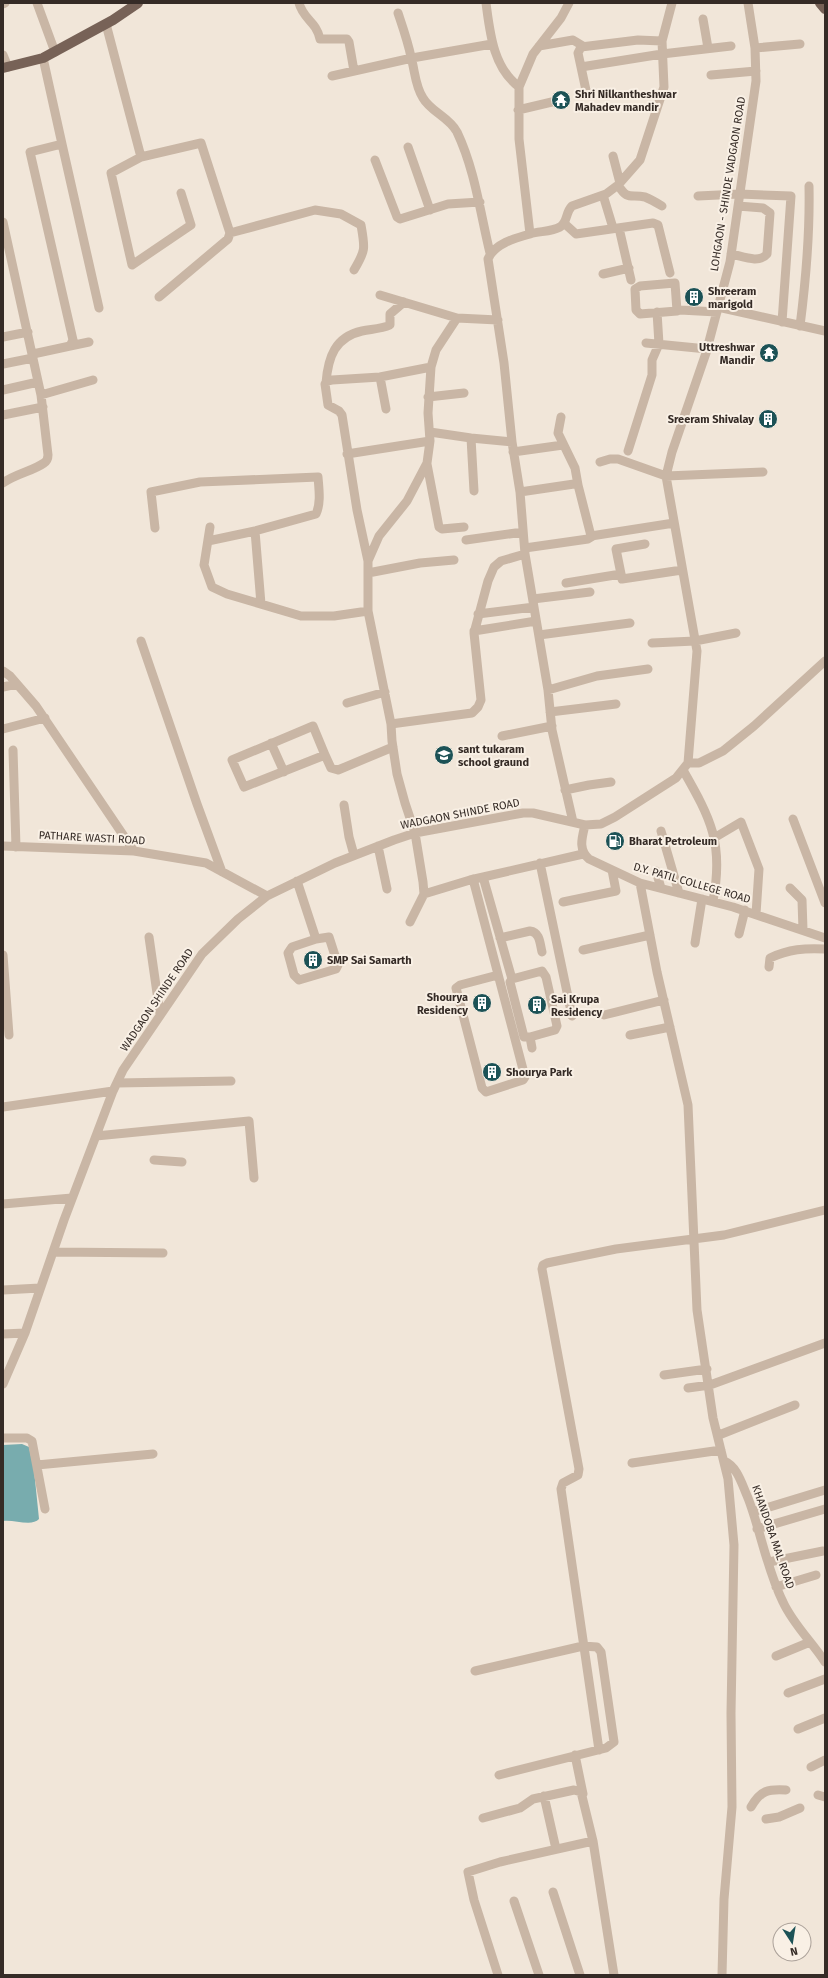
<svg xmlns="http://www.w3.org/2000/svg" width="828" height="1978" viewBox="0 0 828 1978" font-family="'Fira Sans',sans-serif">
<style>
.water{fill:#78acae}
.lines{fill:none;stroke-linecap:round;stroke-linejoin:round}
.minor{stroke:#c9b6a5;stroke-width:9}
.major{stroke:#776257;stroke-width:10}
.labels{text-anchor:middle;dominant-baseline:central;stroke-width:4;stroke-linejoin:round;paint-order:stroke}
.poi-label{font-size:11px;font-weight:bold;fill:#352b26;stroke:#f9f0e5;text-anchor:start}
.street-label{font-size:11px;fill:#352b26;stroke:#f9f0e5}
</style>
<rect width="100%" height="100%" fill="#f1e6d9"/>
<path class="water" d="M22 1444 29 1447 34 1470 39 1519C32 1527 13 1519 3 1521V1445Z"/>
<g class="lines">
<path class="minor" d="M37 3 55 52
M299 3C303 19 316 21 320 39H347L349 42 354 71
M486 3C490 33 493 67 519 87
M3 4 5 3
M398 13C403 28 408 42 411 57 415 71 415 86 423 98 431 112 449 117 457 132 475 170 480 212 490 253
M703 19 708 48
M106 24 141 157 201 143 230 233 228 239 159 297
M539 46 573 40 583 46
M755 48 800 44
M3 55 8 67
M581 67 662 54 731 46
M711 75 756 71
M332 76 412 58 492 44
M587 95 578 53 581 47 638 40 662 41
M518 110 556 101
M62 144 99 308
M408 147 430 210
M613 156 620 183
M141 157 111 173 132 265 191 225 181 193
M375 160 397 217 400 219 448 204 480 202
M618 185C628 201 630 194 645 197 650 199 657 203 662 206
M603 195 613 228
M698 196 739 194 791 196 782 322
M3 222 41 395 48 455C48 458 47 461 44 463 33 471 15 474 3 483
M565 224 576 234 653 223 658 225 670 273
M619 228 631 280
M230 233 315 210 341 214 361 225C365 248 366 250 354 270
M530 234 519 139V87L533 54 561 18 569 3
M731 254C742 256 759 264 767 254L770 213 763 208 738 206
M603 274 629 268
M380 295 457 318 498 320
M718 307 825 331
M677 311 675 283 640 286 635 289 636 310 640 314 677 311 680 310 717 312
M800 326C806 279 810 234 809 186
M3 337 28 332
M646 343 707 349
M70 346 89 342
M33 354 70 346 73 340 30 152 62 144 43 58
M3 364 33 358
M380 377 386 409
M326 383C328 357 335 337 362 331 372 329 381 329 390 325V314L404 302
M3 390 38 382
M41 395 93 380
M428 397 464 393
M3 415 43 407
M561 417 558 433 575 468 578 485
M430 432 471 438 512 442
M471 438 474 491
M628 451 652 375V360L659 344 657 312
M513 452 563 445
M347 454 430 441
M600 462 610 459H618L666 476 763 472
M427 464 439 527 442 529 464 527
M520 492 574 484 578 485 591 536 674 523
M210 527 204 565 212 587 227 594 301 616H334L368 611
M155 528 151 492 200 482 318 477C319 490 321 503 316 514L255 531 208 541
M255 531 261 604
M466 540 523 532
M645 544 616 549 622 579 682 570
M525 548 588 539 593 536
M368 561 379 536 407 501 427 463 430 441 428 413 431 367 436 350 457 318
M368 573 420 563 454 560
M566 583 621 574
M533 599 590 592
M478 614 534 607
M474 631 536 621
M539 635 630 623
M141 641 197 804 222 872
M652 643 695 641 736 633
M3 671 10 676 36 706 134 851
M3 687 17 684
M548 690 597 676 648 669
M347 703 385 692
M550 712 616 704
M391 724 472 713 478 707 481 700 474 633 488 581 494 567 501 561 525 554
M3 729 45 718
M502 736 552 726
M271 743 284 772
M13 750 16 847
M325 755 313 726 232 760 244 787 325 755 331 768 338 770 393 747
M688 763H699L723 751 754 726 825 661
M683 770C711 819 724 844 713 901
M565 790 589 785 611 782
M344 805 349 837 354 855
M793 819 825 903
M573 822 552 730 548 690 525 554 520 492 512 442 504 363 488 259C494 244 515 238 530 234 539 231 551 232 560 227 568 222 565 213 572 206L606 194 618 185 640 160 664 87 662 41 672 3
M585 825C582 838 578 849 589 859L640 883 733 907 825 938
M661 831 679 893
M714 838 741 822 759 869 756 914
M3 846 134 851 206 863 267 896
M378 846 387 889
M540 863 572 1016
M656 871 661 888
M483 877 512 979
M473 879 525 1077 523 1080 486 1092 482 1088 456 988 460 985 498 975
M297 881 316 939 329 937 338 965 336 969 299 980 294 975 288 953 292 947 316 939
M640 883 657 972 688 1105 697 1310 713 1418 728 1479 734 1545 731 1713 732 1807 724 1899 722 1975
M790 888 802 900 803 930
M424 894 470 880 583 854
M563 902 616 891 612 870
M410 922 424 894 423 882 415 833 405 803 397 774 392 741 391 724 368 611V561L357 510 342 415 339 411 328 405 325 384 327 381 332 380 380 377 431 367
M739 934 745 910
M149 937 160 1014
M500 938 530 931C540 932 540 944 542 952
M695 943 702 899
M583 950 650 935
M3 955 9 1035
M769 967 770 958C789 949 805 948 825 949
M604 1015 664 1000
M630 1035 670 1027
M530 1037H524L510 982 512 979 542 971 546 977 557 1026 555 1030 530 1037 532 1048
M117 1083 231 1081
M3 1107 113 1091
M96 1136 249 1121 254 1178
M154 1160 182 1162
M3 1204 72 1198
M53 1252 163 1253
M3 1290 40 1288
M3 1334 25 1333
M664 1375 707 1369
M3 1384 25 1333 64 1220 113 1091 123 1070 202 954 238 919 267 896 335 863 394 840 415 833 523 813H533L585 825 601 824 615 817 676 778 688 763 697 651 666 476 672 452 706 353 730 262 756 81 755 48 748 3
M688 1388 710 1385 825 1343
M719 1435 795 1405
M3 1438H27L32 1441 45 1509
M724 1461C738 1467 742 1485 748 1498 761 1532 767 1570 783 1602 793 1624 812 1642 825 1662
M632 1463 721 1450
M37 1465 153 1454
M753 1512 825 1490
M757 1529 825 1509
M769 1562 823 1551
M776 1587 816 1575
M776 1656 810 1642
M475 1671 583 1646 597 1647 601 1652 614 1742 606 1748 499 1775
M788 1693 825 1679
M798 1729 825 1718
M599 1750 561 1489 563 1483 578 1475 579 1469 542 1269 543 1265 547 1263 616 1249 724 1235 825 1210
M575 1755 583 1794
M811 1767 825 1760
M818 1795 825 1797
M544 1796 556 1849
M751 1807C761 1790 768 1789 786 1790
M483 1818 520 1808 533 1799 574 1790 581 1792 593 1841 614 1975
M766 1819 779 1817 800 1808
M553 1892 580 1975
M514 1901 539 1975
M498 1975 474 1900 468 1872 500 1862 593 1841"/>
<path class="major" d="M820 3 825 9
M3 68 43 58 113 20 138 3"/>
</g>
<defs>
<g id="temple-disc" transform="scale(1)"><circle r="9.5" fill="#1c5256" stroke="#f9f0e5"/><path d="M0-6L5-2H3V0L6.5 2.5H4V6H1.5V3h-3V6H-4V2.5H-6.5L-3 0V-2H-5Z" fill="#fff"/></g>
<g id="building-disc" transform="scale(1)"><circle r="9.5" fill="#1c5256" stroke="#f9f0e5"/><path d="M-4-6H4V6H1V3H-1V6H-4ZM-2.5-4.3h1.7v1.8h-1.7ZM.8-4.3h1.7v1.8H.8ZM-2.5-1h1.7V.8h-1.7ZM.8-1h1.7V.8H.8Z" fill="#fff"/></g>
<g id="school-disc" transform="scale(1)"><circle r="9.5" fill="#1c5256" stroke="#f9f0e5"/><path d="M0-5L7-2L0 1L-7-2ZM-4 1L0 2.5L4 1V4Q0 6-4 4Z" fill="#fff"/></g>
<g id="fuel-disc" transform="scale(1)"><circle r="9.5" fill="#1c5256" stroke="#f9f0e5"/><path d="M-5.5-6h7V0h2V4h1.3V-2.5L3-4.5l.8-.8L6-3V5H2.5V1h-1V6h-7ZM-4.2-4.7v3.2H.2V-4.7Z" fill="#fff"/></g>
</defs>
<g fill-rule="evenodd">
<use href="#temple-disc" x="561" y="100"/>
<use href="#building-disc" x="694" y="297"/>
<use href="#temple-disc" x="769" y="353"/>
<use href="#building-disc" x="768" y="419"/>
<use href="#school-disc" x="444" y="755"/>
<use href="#fuel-disc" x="615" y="841"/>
<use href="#building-disc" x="313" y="960"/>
<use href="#building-disc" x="482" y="1003"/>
<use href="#building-disc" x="537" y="1005"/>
<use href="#building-disc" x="492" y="1072"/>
</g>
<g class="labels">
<g class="poi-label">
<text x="575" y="94">Shri Nilkantheshwar<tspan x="575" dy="13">Mahadev mandir</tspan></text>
<text x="708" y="291">Shreeram<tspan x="708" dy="13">marigold</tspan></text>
<text x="755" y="347" text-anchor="end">Uttreshwar<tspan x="755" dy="13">Mandir</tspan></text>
<text x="754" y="419" text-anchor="end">Sreeram Shivalay</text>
<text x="458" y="749">sant tukaram<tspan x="458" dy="13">school graund</tspan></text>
<text x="629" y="841">Bharat Petroleum</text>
<text x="327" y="960">SMP Sai Samarth</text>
<text x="468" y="997" text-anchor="end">Shourya<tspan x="468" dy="13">Residency</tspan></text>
<text x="551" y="999">Sai Krupa<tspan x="551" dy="13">Residency</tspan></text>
<text x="506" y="1072">Shourya Park</text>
</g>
<g class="street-label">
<text transform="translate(728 184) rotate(-81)">LOHGAON - SHINDE VADGAON ROAD</text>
<text transform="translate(460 814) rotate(-11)">WADGAON SHINDE ROAD</text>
<text transform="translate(92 838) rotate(3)">PATHARE WASTI ROAD</text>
<text transform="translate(692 883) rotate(16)">D.Y. PATIL COLLEGE ROAD</text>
<text transform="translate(157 1000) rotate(-56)">WADGAON SHINDE ROAD</text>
<text transform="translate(773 1537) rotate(71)">KHANDOBA MAL ROAD</text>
</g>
</g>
<rect width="828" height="1978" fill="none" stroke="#352b26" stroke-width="8"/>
<g transform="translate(792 1942) rotate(168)"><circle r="19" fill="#f9f0e5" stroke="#aba199"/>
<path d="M0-3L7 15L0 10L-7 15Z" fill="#1c5256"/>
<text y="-6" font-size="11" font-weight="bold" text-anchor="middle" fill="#352b26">N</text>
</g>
</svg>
